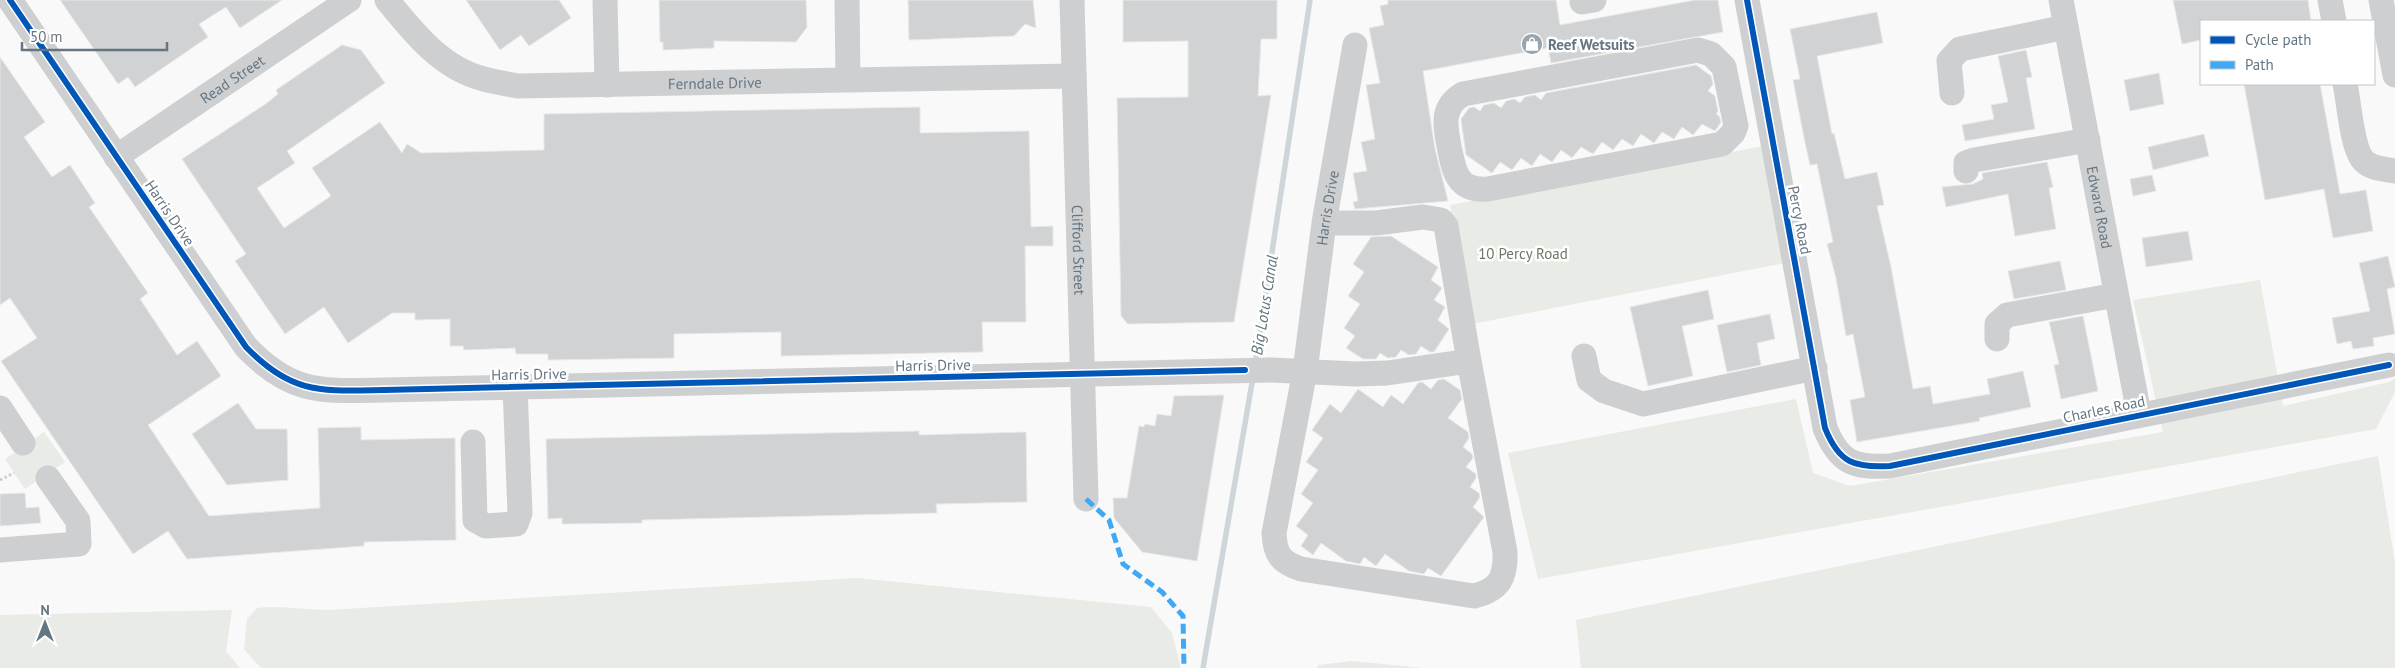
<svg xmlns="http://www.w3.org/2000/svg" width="2395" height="668" viewBox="0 0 2395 668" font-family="'PT Sans',sans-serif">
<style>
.green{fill:#e8ebe6}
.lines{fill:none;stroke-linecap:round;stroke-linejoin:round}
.stream{stroke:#ced6d9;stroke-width:5.5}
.building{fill:#d0d2d3;stroke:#e8e8e8}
.path{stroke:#cbcccd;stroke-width:3;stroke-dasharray:2.5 2.5;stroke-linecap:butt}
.minor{stroke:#cecfd0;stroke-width:25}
.quiet{stroke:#3fa9f5;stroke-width:5;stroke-dasharray:10 5;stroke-linecap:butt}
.cycleway-casing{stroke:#fff;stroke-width:9}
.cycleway{stroke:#0057b8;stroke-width:6}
.labels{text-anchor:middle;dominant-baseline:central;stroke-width:5;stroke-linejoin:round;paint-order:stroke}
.poi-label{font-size:15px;font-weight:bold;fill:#657683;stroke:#fff;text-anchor:start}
.street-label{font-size:15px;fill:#657683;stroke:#fff}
.park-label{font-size:15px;fill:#687a64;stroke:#fff}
.water-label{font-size:16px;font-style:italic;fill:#60757c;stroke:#fff}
</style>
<rect width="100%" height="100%" fill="#f9f9f9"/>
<path class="green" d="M1764 146 1785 263 1472 324 1450 205Z
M2260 280 2283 406 2389 382 2395 378V392L2376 429 1538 579 1508 453 1796 399 1813 473 1850 486 2163 432 2133 300Z
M44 432 65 462 25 489 5 459Z
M2378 456 2395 562V668H1581L1576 620Z
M857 578 1151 607 1172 633 1181 668H261L244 649 247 619 257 608C280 605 305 610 328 610Z
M232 610 226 651 240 668H0V615Z
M1352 661 1423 668H1425H1317L1318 665Z"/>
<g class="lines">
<path class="stream" d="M1255 365 1310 0
M1203 668 1253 377"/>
</g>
<path class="building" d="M60 0H282L240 28 226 7 199 24 208 37 135 87 128 77 118 84Z
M466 0H559L571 18 529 46 521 35 500 50Z
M659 0H806L807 27 796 42 714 41V48L663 50V42H660Z
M908 0H1033L1036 28 1025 24 1014 36 909 40Z
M1123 0H1277V39H1261L1258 96 1271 95 1234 322 1128 324 1121 316 1117 98 1188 97V41L1123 42Z
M1388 0H1556L1560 25 1695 0H1718L1723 32 1551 63 1548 48 1423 71 1435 149 1448 201 1355 209 1353 202 1358 201 1353 173 1367 171 1361 142 1375 139 1366 85 1380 83 1369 28 1384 25 1380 6 1388 4Z
M2173 0H2308L2311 21H2201V40L2182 44Z
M1877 12 1883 43 1817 56 1832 134 1834 133 1845 179 1877 172 1884 205 1877 206 1891 267 1913 389 1930 386 1933 404 1990 394 1987 379 2023 371 2031 407 1979 418 1980 421 1857 442 1850 400 1865 397 1853 334 1846 336 1836 278 1827 244 1833 242 1817 164 1810 165 1804 138 1793 80 1800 79 1790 29Z
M342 45 361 50 385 83 287 151 295 163 257 188 284 228 331 196 312 168 380 122 402 153 407 144 421 153 544 150V114L920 107V133L1029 131 1031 227 1053 226V246H1025L1026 322H982L983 352 781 356V332L674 334V358L548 360V354H516L515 348 464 350 463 346H450V319L415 320V313H392L348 343 324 307 285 334 235 261 246 254 182 159 267 103 278 94 276 90Z
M2026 50 2032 77 2026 78 2035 129 1965 141 1962 125 1994 119 1991 105 2008 102 1998 56Z
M0 57 45 122 24 137 52 177 70 165 95 203 89 207 148 293 140 299 177 355 197 341 221 376 148 425 209 516 320 508 318 428 361 427V440L455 438 456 540 364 542V546L187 559 168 531 133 554 1 361 37 338 10 298 0 305Z
M1696 65 1711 76 1713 84 1708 91 1715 96 1718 111 1716 114 1719 116 1721 122 1715 131 1702 124 1693 135 1682 127 1674 139 1662 132 1654 143 1641 134 1633 146 1622 139 1613 150 1602 142 1593 154 1581 147 1572 158 1561 150 1552 162 1540 154 1532 166 1521 158 1512 170 1500 162 1492 173 1466 155 1461 119 1469 108 1474 107 1480 111 1484 105 1494 103 1501 108 1506 101 1514 99 1520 103 1525 97 1535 95 1541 100 1546 93Z
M2159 73 2164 104 2130 111 2124 80Z
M2244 84H2320L2340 194 2366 190 2373 231 2333 238 2324 189 2265 200Z
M2204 134 2209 156 2153 170 2148 147Z
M2047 162 2053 187 2049 188 2056 229 2015 236 2008 194 1946 207 1942 187 1973 184 1983 179 1982 173Z
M2152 175 2156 191 2133 196 2130 179Z
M2188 231 2193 260 2146 267 2142 238Z
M1391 236 1438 267 1431 280 1442 288 1434 300 1445 307 1438 320 1449 329 1434 352H1430L1421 346 1416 354 1409 355 1401 350 1396 357 1388 358 1380 353 1376 359H1363L1346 348 1355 336 1344 328 1360 304 1348 296 1364 272 1353 264 1371 237Z
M2388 256 2395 287 2387 289 2395 334 2373 338 2374 346 2353 349 2351 341 2337 344 2332 318 2370 311 2359 263Z
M2060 261 2066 290 2014 299 2008 271Z
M1708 290 1714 319 1682 326 1693 376 1648 386 1630 307Z
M1770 314 1775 339 1757 343 1761 365 1727 372 1717 325Z
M2083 316 2098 391 2061 399 2054 365 2059 364 2049 322Z
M1444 379 1460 390 1462 399 1448 418 1468 432 1469 438 1463 447 1472 454 1473 458 1466 467 1476 474V478L1470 487 1479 493 1480 497 1473 507 1484 517 1441 576 1428 568 1424 574 1409 571 1385 554 1376 566 1364 557 1360 564 1346 561 1321 543 1313 555 1301 546 1308 535 1296 526 1313 503 1301 494 1318 470 1306 462 1323 438 1312 430 1330 404 1341 413 1358 389 1383 407 1391 395 1403 404 1418 383 1422 382 1431 389 1438 380Z
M1224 395 1197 561 1142 552 1114 518 1113 498H1127L1139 426 1144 427 1145 424 1155 426 1157 414 1171 416 1174 396Z
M238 403 256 429H287L288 480 227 485 192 434Z
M919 431V435L1026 432 1027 502 936 504 937 513 642 520V523L562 524V518L548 519 546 439Z
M25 493 26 508 39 507 41 523 0 526V494Z"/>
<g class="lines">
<path class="path" d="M0 480 14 473"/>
<g class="minor">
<path d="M10 0 246 347C292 395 322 391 384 390L1271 370 1356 374 1387 373 1469 361"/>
<path id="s1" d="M387 0C413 32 442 69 484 79 495 82 507 84 518 86L1074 76"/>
<path d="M605 0 607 85"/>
<path d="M847 0 848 79"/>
<path id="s2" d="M1072 0 1086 499"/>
<path d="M1747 0 1825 428C1839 463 1854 468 1890 466L2389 365"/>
<path id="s3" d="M2061 0 2139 414"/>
<path d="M2330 0 2334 21"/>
<path d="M2381 0 2395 75"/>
<path d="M1582 2 1594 0"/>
<path d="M1698 50 1711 54 1724 67 1736 126 1733 133 1722 144 1488 189C1457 192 1454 171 1449 146 1445 125 1441 107 1463 94Z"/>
<path d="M2345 84C2349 101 2352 152 2365 162 2373 169 2385 169 2395 171"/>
<path d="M1952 93 1949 61 1960 49 2066 27"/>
<path id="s4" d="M116 157 349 0"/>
<path d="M1966 171V163L1974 160 2088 140"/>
<path id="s5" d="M1324 223H1376L1423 217 1441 220 1446 226 1469 361 1505 552C1506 578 1499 590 1474 596L1301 569C1280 562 1275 554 1274 533L1305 371 1324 223 1355 45"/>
<path d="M1997 339V324L2007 315 2116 295"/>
<path d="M1584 356 1589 380 1604 391 1643 404 1815 368"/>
<path d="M0 408 23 443"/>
<path d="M473 442 475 520 486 526 516 524 520 513 515 387"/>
<path d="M0 550 79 544 78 521 48 478"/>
</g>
<path class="quiet" d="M1086 499 1109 520 1123 564 1162 592 1183 616 1184 668"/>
<g class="cycleway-casing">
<path id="cycleway" d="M10 0 246 347C292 395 322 391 384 390L1245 370
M1747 0 1825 428C1839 463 1854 468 1890 466L2389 365"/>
</g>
<use href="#cycleway" class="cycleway"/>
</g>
<defs>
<g id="shop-disc" transform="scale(1.125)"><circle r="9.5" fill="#99a4ac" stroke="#fff"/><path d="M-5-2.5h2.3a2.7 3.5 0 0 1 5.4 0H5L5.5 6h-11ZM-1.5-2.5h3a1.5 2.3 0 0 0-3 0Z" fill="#fff"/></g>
</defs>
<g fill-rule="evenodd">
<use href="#shop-disc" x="1532" y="44"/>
</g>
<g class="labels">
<g class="poi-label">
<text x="1548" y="44">Reef Wetsuits</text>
</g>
<g class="street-label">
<text stroke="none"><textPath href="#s4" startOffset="140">Read Street</textPath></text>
<text stroke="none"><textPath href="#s1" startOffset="359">Ferndale Drive</textPath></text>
<text stroke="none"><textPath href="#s3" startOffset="211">Edward Road</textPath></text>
<text stroke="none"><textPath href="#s5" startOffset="1071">Harris Drive</textPath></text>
<text transform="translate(170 213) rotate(56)">Harris Drive</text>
<text transform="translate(1800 220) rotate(79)">Percy Road</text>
<text stroke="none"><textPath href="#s2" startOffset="250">Clifford Street</textPath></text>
<text transform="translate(933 365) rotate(-1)">Harris Drive</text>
<text transform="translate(529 374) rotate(-1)">Harris Drive</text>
<text transform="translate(2104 409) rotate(-12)">Charles Road</text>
</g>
<g class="park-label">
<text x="1523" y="253">10 Percy Road</text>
</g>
<g class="water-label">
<text transform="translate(1264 305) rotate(-81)">Big Lotus Canal</text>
</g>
</g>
<rect x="2200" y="20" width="175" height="65" fill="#ffffff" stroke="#c1c8cd"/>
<rect x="2210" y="36" width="25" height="8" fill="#0057b8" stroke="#c1c8cd"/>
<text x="2245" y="45" font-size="15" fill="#657683">Cycle path</text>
<rect x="2210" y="61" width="25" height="8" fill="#3fa9f5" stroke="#c1c8cd"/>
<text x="2245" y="70" font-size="15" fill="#657683">Path</text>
<g transform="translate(45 623)" stroke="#ffffff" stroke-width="4" paint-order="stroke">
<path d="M0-4L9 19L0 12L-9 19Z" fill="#657683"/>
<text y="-8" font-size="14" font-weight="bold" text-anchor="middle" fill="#657683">N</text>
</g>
<path d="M22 42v8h145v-8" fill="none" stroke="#657683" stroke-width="2.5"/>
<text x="30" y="42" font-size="15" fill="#657683" stroke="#ffffff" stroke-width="4" paint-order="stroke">50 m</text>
</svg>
